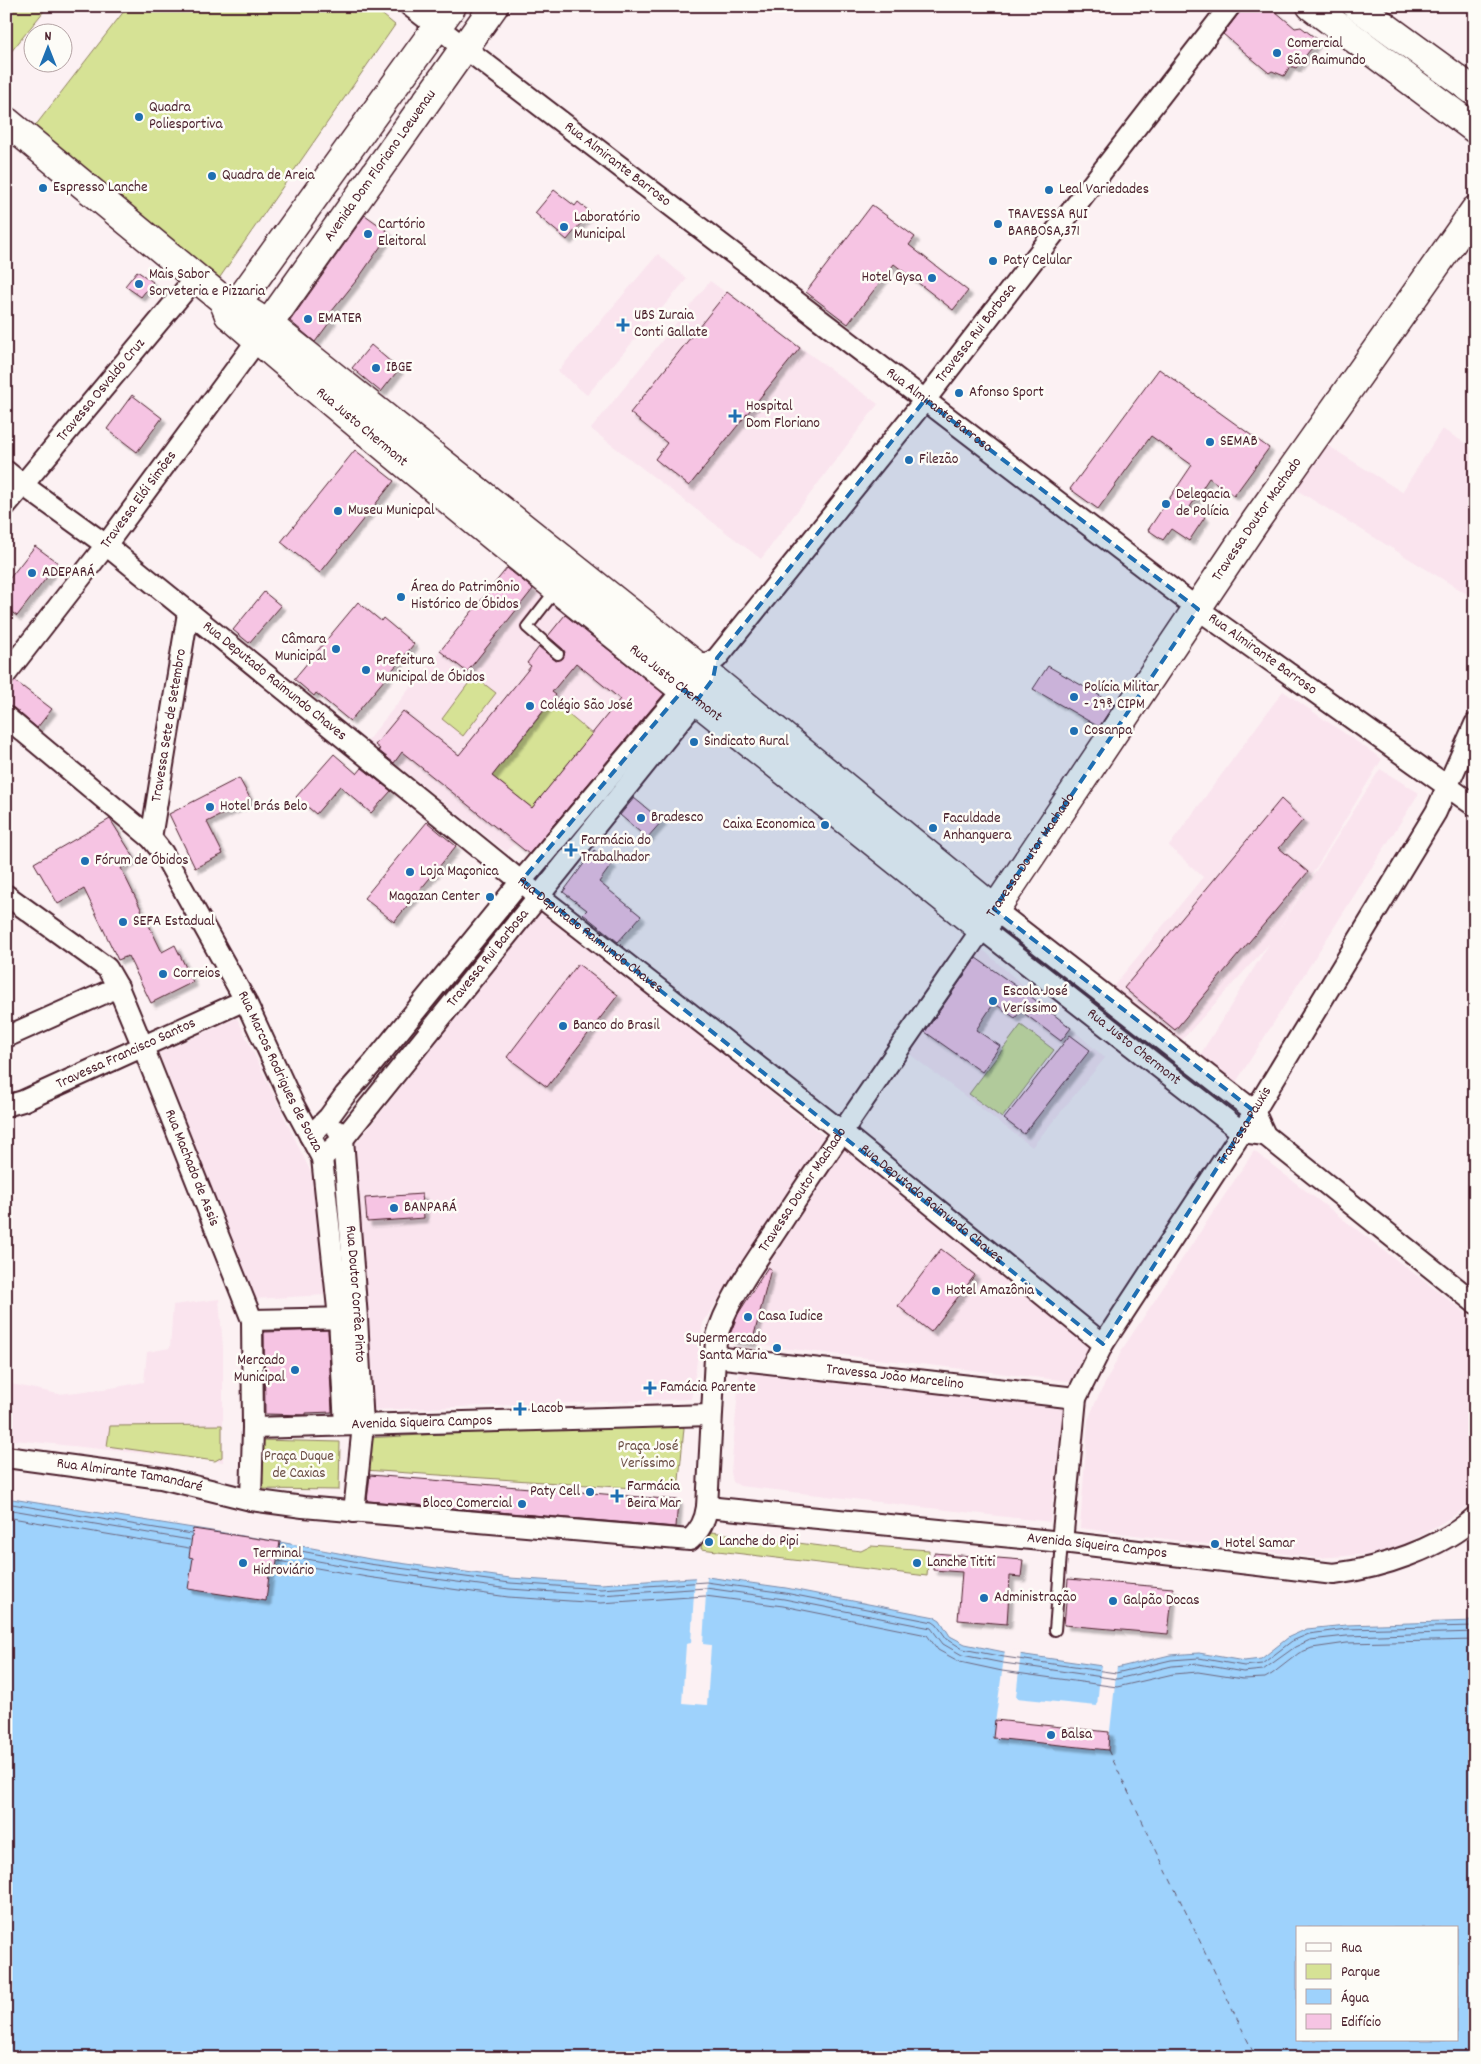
<svg xmlns="http://www.w3.org/2000/svg" width="1481" height="2064" viewBox="0 0 1481 2064" font-family="Dekko,sans-serif">
<style>
.built{fill:#fae4ee}
.green{fill:#d6e295;stroke:#908060}
.water{fill:#9ed2fc;stroke:#7c8aa8;fill-rule:evenodd}
.pier{fill:#fcf1f3}
.lines{fill:none;stroke-linecap:round;stroke-linejoin:round}
.shore{stroke:#6c677f;stroke-width:1}
.ferry{stroke:#63556a;stroke-width:1;stroke-dasharray:6 5;stroke-linecap:butt}
.building{fill:#f6c4e3;stroke:#4a1f2b;fill-rule:evenodd;filter:url(#shadow)}
.lane-casing{stroke:#4a1f2b;stroke-width:14}
.street-casing{stroke:#4a1f2b;stroke-width:24}
.secondary-casing{stroke:#4a1f2b;stroke-width:31}
.lane{stroke:#fdfcf7;stroke-width:10}
.street{stroke:#fdfcf7;stroke-width:20}
.secondary{stroke:#fdfcf7;stroke-width:28}
.marked{fill:#1f6fb2;fill-opacity:0.2;stroke:#1f6fb2;stroke-width:4;stroke-dasharray:10 6;stroke-linejoin:round}
.poi-dot{fill:#1f6fb2;stroke:#fdfcf7;stroke-width:2}
.labels{text-anchor:middle;dominant-baseline:central;stroke-width:5;stroke-linejoin:round;paint-order:stroke}
.poi-label{font-size:15px;fill:#4a1f2b;stroke:#fdfcf7;text-anchor:start}
.street-label{font-size:15px;fill:#4a1f2b;stroke:#fdfcf7}
.park-label{font-size:15px;fill:#6d5046;stroke:#fdfcf7}
</style>
<defs>
<filter id="shadow"><feDropShadow dx="4.5" dy="4.5" stdDeviation="1" flood-color="#0004"/></filter>
</defs>
<rect width="100%" height="100%" fill="#fcf1f3"/>
<filter id="ink" filterUnits="userSpaceOnUse"><feTurbulence type="fractalNoise" baseFrequency=".02" numOctaves="2"/><feDisplacementMap in="SourceGraphic" scale="10" xChannelSelector="R" yChannelSelector="G"/><feConvolveMatrix kernelMatrix="1 2 1 2 8 2 1 2 1" color-interpolation-filters="sRGB"/></filter>
<g filter="url(#ink)">
<path class="built" d="M658 254 687 279 587 395 558 371Z
M710 281 878 404 761 559 591 429Z
M1442 429 1475 449V599L1290 486 1319 440 1402 492Z
M510 565 673 696 651 722 644 717 506 852 367 741Z
M1283 691 1382 759 1276 934 1380 769 1419 793 1233 1087 1195 1063 1269 944 1181 1041 1111 989 1203 877 1169 846Z
M543 908 824 1136 703 1323 691 1399 369 1410 355 1145Z
M982 949 1105 1058 1032 1147 908 1053Z
M237 1018 316 1183 326 1295 254 1299 159 1053Z
M844 1147 1090 1345 1076 1382 730 1342 725 1333Z
M1254 1151 1475 1320V1497L1460 1512 1406 1544 1372 1554 1317 1558 1080 1528 1088 1420 1096 1401 1123 1348Z
M219 1299 223 1347V1462L6 1439V1383L59 1394 111 1388 144 1382 147 1352 170 1348 173 1305Z
M740 1366 1064 1405 1050 1522 740 1486 733 1482 731 1472Z"/>
<path class="green" d="M6 6H48L6 58Z
M128 6H372L395 25 218 280 32 130Z
M474 676 496 693 463 736 442 719Z
M552 701 592 734 532 808 492 776Z
M1021 1025 1054 1050 1002 1118 969 1094Z
M668 1422 681 1424 684 1428 678 1491 364 1470 366 1438Z
M222 1425V1457L215 1461 107 1446 110 1426Z
M259 1440 340 1442 339 1490 258 1489Z
M703 1531 861 1551 871 1546 929 1550 927 1576 701 1549Z"/>
<path class="water" d="M6 1498 280 1542 370 1559 510 1578 601 1584 707 1577 786 1588 935 1617 940 1620 950 1636 965 1644 1004 1652 1116 1668 1170 1655 1199 1653 1244 1661 1261 1659 1289 1637 1307 1629 1346 1625 1475 1621V2058H6ZM1297 1928H1457V2040H1297Z"/>
<path class="pier" d="M695 1576 707 1577 703 1644 711 1645 707 1705 682 1703 686 1644 691 1643Z
M1005 1650 1021 1651 1016 1698 1097 1706 1101 1664 1117 1666 1108 1750 993 1738Z"/>
<g class="lines">
<path class="shore" d="M6 1503 191 1534
M6 1509 190 1540
M6 1517 189 1548
M280 1547 369 1564 510 1583 601 1589 706 1582 785 1593 933 1622 937 1625 947 1639 963 1649 1004 1657 1116 1673 1171 1660 1199 1658 1244 1666 1262 1664 1292 1641 1309 1634 1346 1629 1475 1626
M279 1554 368 1570 509 1589 601 1595 706 1588 784 1599 931 1628 943 1644 962 1655 1003 1663 1117 1679 1172 1666 1199 1664 1243 1672 1263 1670 1295 1647 1310 1640 1347 1636 1475 1632
M278 1561 367 1577 508 1597 601 1603 705 1596 783 1606 927 1635 938 1650 960 1662 1002 1671 1117 1687 1173 1674 1198 1672 1243 1679 1265 1678 1272 1674 1299 1653 1312 1648 1347 1643 1475 1640"/>
<path class="ferry" d="M1108 1750 1256 2058"/>
</g>
<path class="building" d="M1242 6H1269L1295 28 1301 27 1318 40 1296 68 1290 66 1284 76 1272 71 1269 73 1223 34 1239 13Z
M554 190 575 206 578 202 590 212 567 240 535 213Z
M872 205 915 237 909 245 968 291 953 310 894 264 848 324 806 292Z
M365 215 390 233 360 276 328 316 332 319 315 342 290 321Z
M137 271 153 282 141 297 125 286Z
M727 292 800 348 689 486 655 459 667 443 630 413Z
M371 345 399 369 381 392 352 368Z
M1159 369 1269 448 1234 496 1209 478 1190 507 1205 517 1189 541 1171 529 1163 540 1148 530 1192 465 1151 436 1098 509 1070 489Z
M132 395 162 418 137 452 107 429Z
M355 450 394 481 320 573 281 542Z
M35 546 58 563 17 616 6 608V583Z
M507 568 533 589 467 672 440 651Z
M264 592 281 606 249 643 233 630Z
M358 602 381 621 383 618 414 644 350 721 316 693 314 696 294 679Z
M565 615 664 694 529 854 402 752 394 763 378 750 380 749 375 745 403 711 459 755 531 666 527 663 539 647 556 661 563 658 565 652 563 649 548 636ZM576 663 620 699 532 808 492 776 556 695 552 692Z
M1048 666 1114 704 1099 727 1033 689Z
M15 681 52 709 37 728 14 708 6 705V686Z
M334 754 357 774 362 768 391 791 371 813 340 786 316 814 296 797Z
M239 778 251 800 207 822 223 854 195 868 169 814Z
M634 798 662 821 647 838 620 815Z
M1281 799 1303 820 1279 848 1308 872 1175 1030 1124 988Z
M110 819 135 859 121 868 162 952 175 945 193 982 151 1003 128 956 118 960 84 889 58 904 34 863Z
M427 822 456 846 394 922 364 898Z
M594 850 612 864 599 882 641 916 618 942 583 914 587 910 563 892Z
M976 958 1030 996 1071 1028 1061 1041 1021 1011 1015 1018 994 1003 976 1030 1000 1046 982 1072 925 1032Z
M578 964 618 995 547 1087 507 1057Z
M1070 1035 1090 1050 1024 1134 1004 1119Z
M422 1194 424 1218 367 1222 365 1198Z
M941 1249 975 1275 931 1332 898 1306Z
M768 1267 771 1269 752 1343 731 1340 729 1337 738 1314Z
M328 1330 332 1412 306 1413V1415L265 1414 264 1332Z
M370 1475 678 1500 676 1527 367 1501Z
M193 1529 280 1542 276 1568 270 1567 266 1601 188 1589 193 1558 189 1557Z
M934 1553 1023 1560 1021 1577 1010 1576 1007 1624 958 1620 962 1572 933 1570Z
M1068 1579 1173 1588 1168 1634 1064 1625Z
M995 1720 1109 1732 1108 1750 993 1738Z"/>
<g class="lines">
<g class="lane-casing">
<path id="lane" d="M556 590 527 627 558 654
M1055 1630 1062 1542"/>
</g>
<g class="street-casing">
<g id="street">
<path id="s1" d="M410 6 1198 609 1475 806"/>
<path id="s2" d="M6 471 23 485 106 545 539 896 841 1131 1103 1344"/>
<path id="s3" d="M6 505 196 277"/>
<path id="s4" d="M6 674 106 545 258 339"/>
<path id="s5" d="M6 717 151 838 163 853 245 1000 293 1104 322 1158 339 1318 345 1425"/>
<path id="s6" d="M151 838 188 613"/>
<path id="s7" d="M6 895 107 968 118 987 143 1047 252 1320 253 1428 251 1500"/>
<path d="M994 909 1254 1111 1265 1135 1475 1303"/>
<path d="M6 1037 118 987"/>
<path id="s8" d="M6 1106 23 1101 245 1000"/>
<path id="s9" d="M338 1131 343 1139 357 1318 363 1425 354 1512"/>
<path id="s10" d="M310 1136 329 1117 345 1095 374 1062 522 880 701 669 717 658 925 400 1230 6"/>
<path id="s11" d="M322 1158 343 1139 705 690"/>
<path d="M252 1320 352 1318"/>
<path id="s12" d="M715 1357 1076 1398"/>
<path id="s13" d="M253 1428 711 1415"/>
<path id="s14" d="M6 1457 161 1478 251 1500 303 1507 690 1540C700 1530 705 1521 707 1507L716 1339C727 1297 764 1251 787 1214 850 1118 916 1024 982 929L1242 1132 1265 1135"/>
<path id="s15" d="M707 1507 1062 1542 1334 1574C1380 1568 1440 1549 1475 1517"/>
<path id="s16" d="M1062 1542 1076 1398 1103 1344 1242 1132 1436 812 1475 724"/>
</g>
</g>
<g class="secondary-casing">
<g id="secondary">
<path d="M1311 6 1475 129"/>
<path d="M1357 6 1475 92"/>
<path d="M6 121 223 300 238 305 268 324 701 669 994 909"/>
<path id="s17" d="M223 300 229 315C474 527 730 726 982 929L1257 519 1475 210"/>
<path d="M229 315 452 6"/>
<path id="s18" d="M258 339 494 6"/>
</g>
</g>
<use href="#lane" class="lane"/>
<use href="#street" class="street"/>
<use href="#secondary" class="secondary"/>
</g>
</g>
<path class="marked" d="M925 400 1198 609 994 909 1254 1111 1103 1344 522 880 683 690 698 699 713 679 717 658Z"/>
<g class="poi-dot">
<circle cx="1277" cy="53" r="5"/>
<circle cx="139" cy="117" r="5"/>
<circle cx="212" cy="176" r="5"/>
<circle cx="43" cy="188" r="5"/>
<circle cx="1049" cy="190" r="5"/>
<circle cx="998" cy="224" r="5"/>
<circle cx="564" cy="227" r="5"/>
<circle cx="368" cy="234" r="5"/>
<circle cx="993" cy="261" r="5"/>
<circle cx="932" cy="278" r="5"/>
<circle cx="139" cy="284" r="5"/>
<circle cx="308" cy="319" r="5"/>
<path d="M620.5 317.5h5v5h5v5h-5v5h-5v-5h-5v-5h5z"/>
<circle cx="376" cy="368" r="5"/>
<circle cx="959" cy="393" r="5"/>
<path d="M732.5 408.5h5v5h5v5h-5v5h-5v-5h-5v-5h5z"/>
<circle cx="1210" cy="442" r="5"/>
<circle cx="909" cy="460" r="5"/>
<circle cx="1166" cy="504" r="5"/>
<circle cx="338" cy="511" r="5"/>
<circle cx="32" cy="573" r="5"/>
<circle cx="401" cy="597" r="5"/>
<circle cx="336" cy="649" r="5"/>
<circle cx="366" cy="670" r="5"/>
<circle cx="1074" cy="697" r="5"/>
<circle cx="530" cy="706" r="5"/>
<circle cx="1074" cy="731" r="5"/>
<circle cx="694" cy="742" r="5"/>
<circle cx="210" cy="807" r="5"/>
<circle cx="641" cy="818" r="5"/>
<circle cx="825" cy="825" r="5"/>
<circle cx="933" cy="828" r="5"/>
<path d="M568.5 842.5h5v5h5v5h-5v5h-5v-5h-5v-5h5z"/>
<circle cx="85" cy="861" r="5"/>
<circle cx="410" cy="872" r="5"/>
<circle cx="490" cy="897" r="5"/>
<circle cx="123" cy="922" r="5"/>
<circle cx="163" cy="974" r="5"/>
<circle cx="993" cy="1001" r="5"/>
<circle cx="563" cy="1026" r="5"/>
<circle cx="394" cy="1208" r="5"/>
<circle cx="936" cy="1291" r="5"/>
<circle cx="748" cy="1317" r="5"/>
<circle cx="777" cy="1348" r="5"/>
<circle cx="295" cy="1370" r="5"/>
<path d="M647.5 1380.5h5v5h5v5h-5v5h-5v-5h-5v-5h5z"/>
<path d="M517.5 1401.5h5v5h5v5h-5v5h-5v-5h-5v-5h5z"/>
<circle cx="590" cy="1492" r="5"/>
<path d="M614.5 1488.5h5v5h5v5h-5v5h-5v-5h-5v-5h5z"/>
<circle cx="522" cy="1504" r="5"/>
<circle cx="709" cy="1542" r="5"/>
<circle cx="1215" cy="1544" r="5"/>
<circle cx="243" cy="1563" r="5"/>
<circle cx="917" cy="1563" r="5"/>
<circle cx="984" cy="1598" r="5"/>
<circle cx="1113" cy="1601" r="5"/>
<circle cx="1051" cy="1735" r="5"/>
</g>
<g class="labels">
<g class="poi-label">
<text x="1287" y="44">Comercial<tspan x="1287" dy="17">São Raimundo</tspan></text>
<text x="149" y="108">Quadra<tspan x="149" dy="17">Poliesportiva</tspan></text>
<text x="222" y="176">Quadra de Areia</text>
<text x="53" y="188">Espresso Lanche</text>
<text x="1059" y="190">Leal Variedades</text>
<text x="1008" y="215">TRAVESSA RUI<tspan x="1008" dy="17">BARBOSA,371</tspan></text>
<text x="574" y="218">Laboratório<tspan x="574" dy="17">Municipal</tspan></text>
<text x="378" y="225">Cartório<tspan x="378" dy="17">Eleitoral</tspan></text>
<text x="1003" y="261">Paty Celular</text>
<text x="149" y="275">Mais Sabor<tspan x="149" dy="17">Sorveteria e Pizzaria</tspan></text>
<text x="922" y="278" text-anchor="end">Hotel Gysa</text>
<text x="634" y="316">UBS Zuraia<tspan x="634" dy="17">Conti Gallate</tspan></text>
<text x="318" y="319">EMATER</text>
<text x="386" y="368">IBGE</text>
<text x="969" y="393">Afonso Sport</text>
<text x="746" y="407">Hospital<tspan x="746" dy="17">Dom Floriano</tspan></text>
<text x="1220" y="442">SEMAB</text>
<text x="919" y="460">Filezão</text>
<text x="1176" y="495">Delegacia<tspan x="1176" dy="17">de Polícia</tspan></text>
<text x="348" y="511">Museu Municpal</text>
<text x="42" y="573">ADEPARÁ</text>
<text x="411" y="588">Área do Patrimônio<tspan x="411" dy="17">Histórico de Óbidos</tspan></text>
<text x="326" y="640" text-anchor="end">Câmara<tspan x="326" dy="17">Municipal</tspan></text>
<text x="376" y="661">Prefeitura<tspan x="376" dy="17">Municipal de Óbidos</tspan></text>
<text x="1084" y="688">Polícia Militar<tspan x="1084" dy="17">- 29ª CIPM</tspan></text>
<text x="540" y="706">Colégio São José</text>
<text x="1084" y="731">Cosanpa</text>
<text x="704" y="742">Sindicato Rural</text>
<text x="220" y="807">Hotel Brás Belo</text>
<text x="651" y="818">Bradesco</text>
<text x="943" y="819">Faculdade<tspan x="943" dy="17">Anhanguera</tspan></text>
<text x="815" y="825" text-anchor="end">Caixa Economica</text>
<text x="581" y="841">Farmácia do<tspan x="581" dy="17">Trabalhador</tspan></text>
<text x="95" y="861">Fórum de Óbidos</text>
<text x="420" y="872">Loja Maçonica</text>
<text x="480" y="897" text-anchor="end">Magazan Center</text>
<text x="133" y="922">SEFA Estadual</text>
<text x="173" y="974">Correios</text>
<text x="1003" y="992">Escola José<tspan x="1003" dy="17">Veríssimo</tspan></text>
<text x="573" y="1026">Banco do Brasil</text>
<text x="404" y="1208">BANPARÁ</text>
<text x="946" y="1291">Hotel Amazônia</text>
<text x="758" y="1317">Casa Iudice</text>
<text x="767" y="1339" text-anchor="end">Supermercado<tspan x="767" dy="17">Santa Maria</tspan></text>
<text x="285" y="1361" text-anchor="end">Mercado<tspan x="285" dy="17">Municipal</tspan></text>
<text x="660" y="1388">Famácia Parente</text>
<text x="531" y="1409">Lacob</text>
<text x="627" y="1487">Farmácia<tspan x="627" dy="17">Beira Mar</tspan></text>
<text x="580" y="1492" text-anchor="end">Paty Cell</text>
<text x="512" y="1504" text-anchor="end">Bloco Comercial</text>
<text x="719" y="1542">Lanche do Pipi</text>
<text x="1225" y="1544">Hotel Samar</text>
<text x="253" y="1554">Terminal<tspan x="253" dy="17">Hidroviário</tspan></text>
<text x="927" y="1563">Lanche Tititi</text>
<text x="994" y="1598">Administração</text>
<text x="1123" y="1601">Galpão Docas</text>
<text x="1061" y="1735">Balsa</text>
</g>
<g class="street-label">
<text stroke="none"><textPath href="#s18" startOffset="212">Avenida Dom Floriano Loewenau</textPath></text>
<text stroke="none"><textPath href="#s1" startOffset="261">Rua Almirante Barroso</textPath></text>
<text stroke="none"><textPath href="#s10" startOffset="1044">Travessa Rui Barbosa</textPath></text>
<text stroke="none"><textPath href="#s3" startOffset="149">Travessa Osvaldo Cruz</textPath></text>
<text stroke="none"><textPath href="#s1" startOffset="666">Rua Almirante Barroso</textPath></text>
<text stroke="none"><textPath href="#s17" startOffset="190">Rua Justo Chermont</textPath></text>
<text stroke="none"><textPath href="#s4" startOffset="219">Travessa Elói Simões</textPath></text>
<text stroke="none"><textPath href="#s17" startOffset="1481">Travessa Doutor Machado</textPath></text>
<text stroke="none"><textPath href="#s1" startOffset="1071">Rua Almirante Barroso</textPath></text>
<text stroke="none"><textPath href="#s2" startOffset="341">Rua Deputado Raimundo Chaves</textPath></text>
<text stroke="none"><textPath href="#s17" startOffset="595">Rua Justo Chermont</textPath></text>
<text stroke="none"><textPath href="#s6" startOffset="114">Travessa Sete de Setembro</textPath></text>
<text stroke="none"><textPath href="#s17" startOffset="1076">Travessa Doutor Machado</textPath></text>
<text stroke="none"><textPath href="#s2" startOffset="746">Rua Deputado Raimundo Chaves</textPath></text>
<text stroke="none"><textPath href="#s11" startOffset="260">Travessa Rui Barbosa</textPath></text>
<text stroke="none"><textPath href="#s14" startOffset="1578">Rua Justo Chermont</textPath></text>
<text stroke="none"><textPath href="#s8" startOffset="131">Travessa Francisco Santos</textPath></text>
<text stroke="none"><textPath href="#s5" startOffset="456">Rua Marcos Rodrigues de Souza</textPath></text>
<text stroke="none"><textPath href="#s16" startOffset="465">Travessa Pauxis</textPath></text>
<text stroke="none"><textPath href="#s7" startOffset="342">Rua Machado de Assis</textPath></text>
<text stroke="none"><textPath href="#s14" startOffset="1069">Travessa Doutor Machado</textPath></text>
<text stroke="none"><textPath href="#s2" startOffset="1181">Rua Deputado Raimundo Chaves</textPath></text>
<text stroke="none"><textPath href="#s9" startOffset="165">Rua Doutor Corrêa Pinto</textPath></text>
<text stroke="none"><textPath href="#s12" startOffset="181">Travessa João Marcelino</textPath></text>
<text stroke="none"><textPath href="#s13" startOffset="169">Avenida Siqueira Campos</textPath></text>
<text stroke="none"><textPath href="#s14" startOffset="125">Rua Almirante Tamandaré</textPath></text>
<text stroke="none"><textPath href="#s15" startOffset="392">Avenida Siqueira Campos</textPath></text>
</g>
<g class="park-label">
<text x="648" y="1447">Praça José<tspan x="648" dy="17">Veríssimo</tspan></text>
<text x="299" y="1457">Praça Duque<tspan x="299" dy="17">de Caxias</tspan></text>
</g>
</g>
<rect width="1481" height="2064" fill="none" stroke="#fdfcf7" stroke-width="25"/>
<rect x="12" y="12" width="1456" height="2039" fill="none" stroke="#4a1f2b" stroke-width="2" filter="url(#ink)"/>
<rect x="1296" y="1926" width="162" height="115" fill="#fdfcf7" stroke="#b5a4a5"/>
<rect x="1306" y="1943" width="25" height="8" fill="#fdfcf7" stroke="#b5a4a5"/>
<text x="1341" y="1952" font-size="15" fill="#4a1f2b">Rua</text>
<rect x="1306" y="1964" width="25" height="15" fill="#d6e295" stroke="#b5a4a5"/>
<text x="1341" y="1976" font-size="15" fill="#4a1f2b">Parque</text>
<rect x="1306" y="1989" width="25" height="15" fill="#9ed2fc" stroke="#b5a4a5"/>
<text x="1341" y="2002" font-size="15" fill="#4a1f2b">Água</text>
<rect x="1306" y="2014" width="25" height="15" fill="#f6c4e3" stroke="#b5a4a5"/>
<text x="1341" y="2026" font-size="15" fill="#4a1f2b">Edifício</text>
<g transform="translate(48 48)"><circle r="24" fill="#fdfcf7" stroke="#b5a4a5"/>
<path d="M0-4L9 19L0 12L-9 19Z" fill="#1f6fb2"/>
<text y="-8" font-size="14" font-weight="bold" text-anchor="middle" fill="#4a1f2b">N</text>
</g>
</svg>
